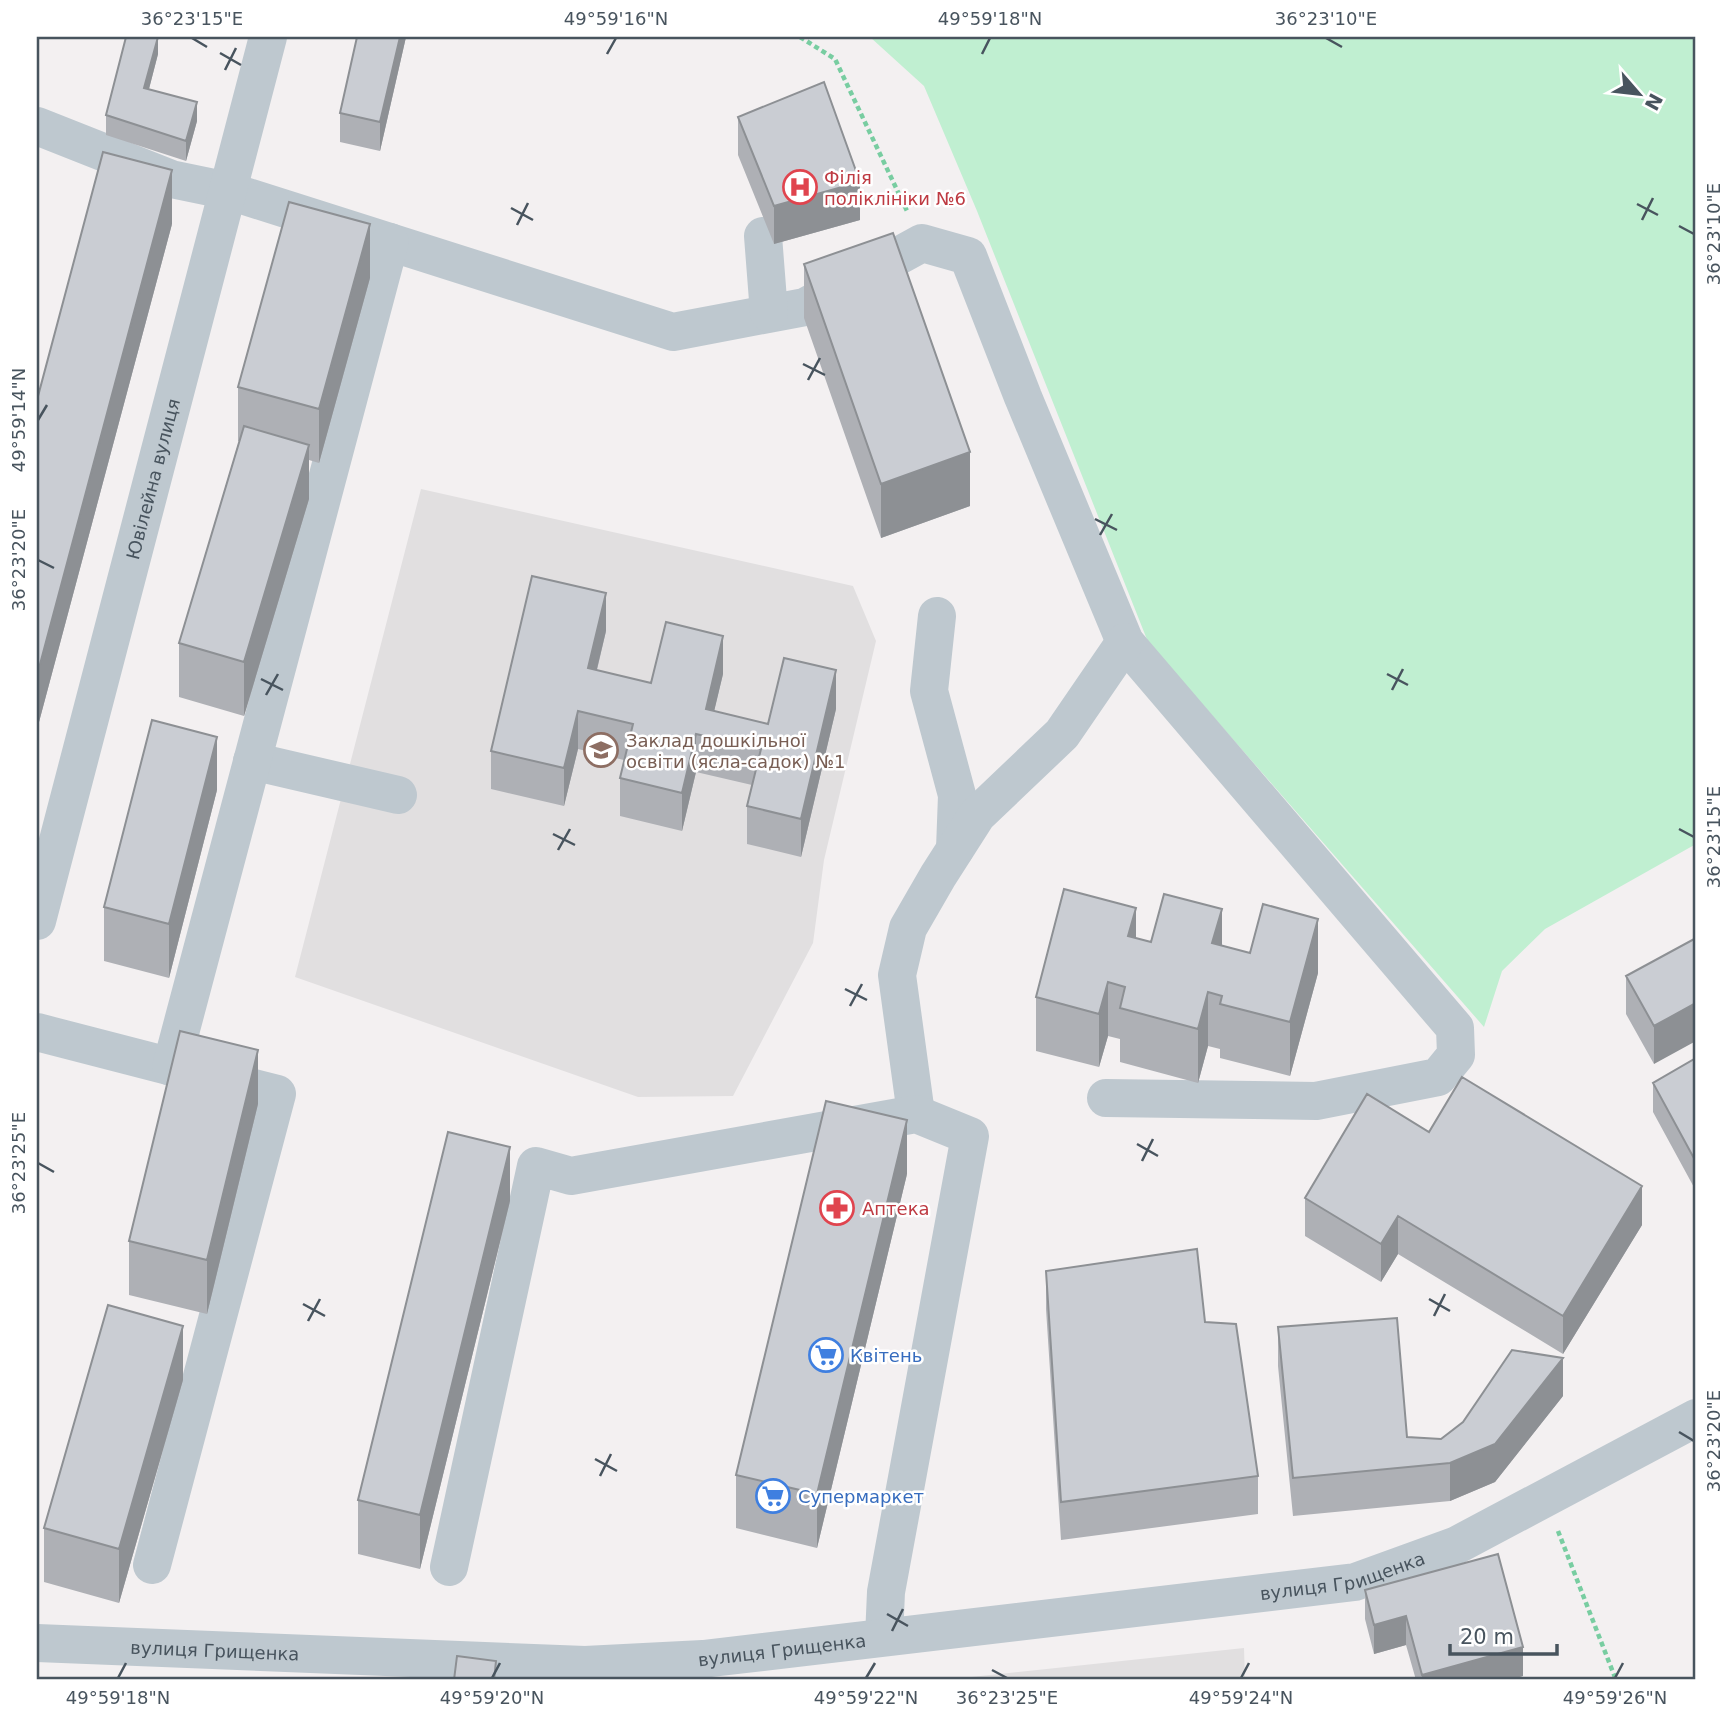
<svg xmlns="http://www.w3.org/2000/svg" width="1733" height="1717" viewBox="0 0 1733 1717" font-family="'DejaVu Sans',sans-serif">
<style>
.education{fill:#e1dfe0}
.green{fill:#c0efd1}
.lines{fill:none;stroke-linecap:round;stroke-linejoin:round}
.path{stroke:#78cda1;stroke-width:4.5;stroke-dasharray:5 3.5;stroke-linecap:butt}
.minor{stroke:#bec8cf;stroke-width:38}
.wall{fill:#aeb0b5}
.shaded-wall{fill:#8d9094}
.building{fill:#cacdd3;stroke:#8d9094;stroke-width:2}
.ticks{fill:none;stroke:#48545e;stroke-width:2.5}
.labels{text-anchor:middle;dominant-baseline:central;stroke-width:5;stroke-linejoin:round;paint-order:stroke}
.health-label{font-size:18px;fill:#be3a42;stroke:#fff;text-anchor:start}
.street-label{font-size:18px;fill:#48545e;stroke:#fff}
.education-label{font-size:18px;fill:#785e54;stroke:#fff;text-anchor:start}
.shop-label{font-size:18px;fill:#366cbe;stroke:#fff;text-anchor:start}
.neatline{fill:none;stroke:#48545e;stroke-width:2.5}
.ticks-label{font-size:18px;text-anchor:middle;fill:#48545e}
</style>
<rect width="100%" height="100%" fill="#f3f0f1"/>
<path class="education" d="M421 489 853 586 876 641 824 860 813 943 733 1096 638 1097 295 977Z
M1244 1648 1245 1680H943Z"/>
<path class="green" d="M870 37H1696V844L1545 929 1502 971 1484 1027 1148 642 977 211 924 86Z"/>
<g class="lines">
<path class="path" d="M800 37 835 59 907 211
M1558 1531 1616 1680"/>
<g class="minor">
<path d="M37 126 171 179 229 191 673 332 805 307 922 243 968 256 1023 397 1125 642 1455 1028 1456 1055 1438 1077 1316 1101 1106 1098"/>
<path d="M763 236 769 313"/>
<path d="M937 616 929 691 957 795 955 849"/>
<path d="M252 761 398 795"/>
<path id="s1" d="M37 921 268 37"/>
<path d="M37 1032 277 1094 152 1565"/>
<path d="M171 1067 390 242"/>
<path d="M916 1114 897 975 908 928 938 876 977 815 1062 734 1125 642"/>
<path d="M449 1567 536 1166 571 1176 916 1114 970 1136 886 1592 884 1637"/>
<path id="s2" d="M37 1643 585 1665 703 1659 1355 1582 1457 1545 1696 1418"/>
</g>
</g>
<path class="wall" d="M158 37V54L149 89 197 121 186 161 106 135V115Z
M357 37H406L380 151 340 142V113Z
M738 117 860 220 774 244 738 155Z
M172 224 39 722 37 721V400Z
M804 264 970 506 881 538 804 318Z
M370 278 319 463 309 460V499L244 716 179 697V643L239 441H238V387Z
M606 631 597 670 651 683 723 674 714 711 768 724 836 709 801 857 747 844V806L752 785 696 772 682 831 620 816V778L624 760 578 749 564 806 491 789V751Z
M217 790 169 978 104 961V907Z
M1136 938 1151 942 1222 946 1318 973 1290 1076 1220 1058V1049L1208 1046 1198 1083 1120 1062V1039L1108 1036 1099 1067 1036 1051V997Z
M1696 938 1654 1064 1626 1014V976Z
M1696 1058V1191L1653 1112V1083Z
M258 1104 207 1314 129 1295V1241Z
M1429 1132 1642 1225 1563 1354 1398 1254 1381 1282 1305 1236V1198Z
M907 1174 817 1548 736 1528V1475Z
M510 1201 420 1569 358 1554V1500Z
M1046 1271 1205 1322 1258 1476V1514L1061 1540 1046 1309Z
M1278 1327 1407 1437 1441 1439 1563 1396 1495 1482 1450 1501 1293 1516 1278 1366Z
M183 1380 119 1603 44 1582V1528Z
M1365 1590 1523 1676 1509 1680H1416L1406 1645 1374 1654 1365 1619Z"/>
<path class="shaded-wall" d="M158 37V54L144 108V88Z
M400 37H406L380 151V122Z
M197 102V121L186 161V141Z
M172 170V224L39 722V668Z
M860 182V220L774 244V206Z
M370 224V278L319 463V409Z
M309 445V499L244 716V662Z
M970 452V506L881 538V484Z
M606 593V631L588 706V668Z
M723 636V674L708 737 706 709Z
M836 670V709L801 857V819Z
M578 711V749L564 806V768Z
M696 734V772L682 831V793Z
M217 737V790L169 978V924Z
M1136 908V962L1128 936Z
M1222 909V963L1212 943Z
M1318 919V973L1290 1076V1022Z
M1108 982V1036L1099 1067V1014Z
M1208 992V1046L1198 1083V1029Z
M1696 1003V1041L1654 1064V1026Z
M258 1050V1104L207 1314V1260Z
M907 1120V1174L817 1548V1494Z
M510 1147V1201L420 1569V1515Z
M1642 1186V1225L1563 1354V1316Z
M1398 1216V1254L1381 1282V1244Z
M183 1326V1380L119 1603V1549Z
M1563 1358V1396L1495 1482 1450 1501V1463Z
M1406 1616V1645L1374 1654V1625Z
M1523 1647V1676L1509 1680H1422V1675Z"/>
<path class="building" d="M126 37H158L144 88 197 102 186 141 106 115Z
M357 37H400L380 122 340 113Z
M824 82 860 182 774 206 738 117Z
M103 152 172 170 39 668 37 667V400Z
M289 202 370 224 319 409 238 387Z
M893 233 970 452 881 484 804 264Z
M244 426 309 445 244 662 179 643Z
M532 576 606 593 588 668 651 683 666 622 723 636 706 709 768 724 784 658 836 670 801 819 747 806 761 749 696 734 682 793 620 778 633 724 578 711 564 768 491 751Z
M152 720 217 737 169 924 104 907Z
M1064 889 1136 908 1128 936 1151 942 1164 894 1222 909 1212 943 1250 953 1263 904 1318 919 1290 1022 1220 1004 1222 996 1208 992 1198 1029 1120 1008 1125 987 1108 982 1099 1014 1036 997Z
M1696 938V1003L1654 1026 1626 976Z
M180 1031 258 1050 207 1260 129 1241Z
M1696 1058V1162L1653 1083Z
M1462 1077 1642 1186 1563 1316 1398 1216 1381 1244 1305 1198 1367 1094 1429 1132Z
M826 1101 907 1120 817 1494 736 1475Z
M448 1132 510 1147 420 1515 358 1500Z
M1197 1249 1205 1322 1236 1324 1258 1476 1061 1502 1046 1271Z
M108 1305 183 1326 119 1549 44 1528Z
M1397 1318 1407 1437 1441 1439 1463 1422 1512 1350 1563 1358 1495 1444 1450 1463 1293 1478 1278 1327Z
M1498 1554 1523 1647 1422 1675 1406 1616 1374 1625 1365 1590Z
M457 1656 496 1661 494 1680H454Z
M525 1678 574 1679V1680H525Z"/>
<path class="ticks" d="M192 38 207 47M1326 38 1342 47M220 53 241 65M607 54 616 38M982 54 990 38M225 70 236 48M1637 204 1658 215M511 208 533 220M1642 220 1653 198M517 225 528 203M1679 226 1694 234M803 364 825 375M808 380 820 358M38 420 47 405M1095 519 1117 530M1100 535 1112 514M38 560 54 568M1387 674 1408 685M261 679 283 690M1392 690 1403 669M266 695 278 674M1679 829 1694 837M553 834 575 845M558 850 570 829M845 989 867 1000M850 1006 862 984M1137 1144 1158 1156M1142 1161 1153 1139M38 1163 54 1172M1429 1299 1450 1311M303 1304 325 1316M1434 1316 1445 1294M308 1321 320 1299M1679 1432 1694 1441M595 1459 617 1471M600 1476 611 1454M887 1614 908 1626M892 1631 903 1609M992 1670 1007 1678M118 1678 126 1663M492 1678 500 1663M866 1678 875 1663M1241 1678 1249 1663M1615 1678 1623 1663"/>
<defs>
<g id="hospital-ring" transform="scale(1.75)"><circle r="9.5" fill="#fff" stroke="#e0444e" stroke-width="1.5"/><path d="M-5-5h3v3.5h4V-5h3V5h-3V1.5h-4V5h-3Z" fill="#e0444e"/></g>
<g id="school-ring" transform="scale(1.75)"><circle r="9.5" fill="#fff" stroke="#8d6e63" stroke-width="1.5"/><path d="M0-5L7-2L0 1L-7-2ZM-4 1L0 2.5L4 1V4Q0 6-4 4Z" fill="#8d6e63"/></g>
<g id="pharmacy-ring" transform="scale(1.75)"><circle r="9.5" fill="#fff" stroke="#e0444e" stroke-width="1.5"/><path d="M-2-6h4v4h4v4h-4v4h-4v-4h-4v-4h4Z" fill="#e0444e"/></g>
<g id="supermarket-ring" transform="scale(1.75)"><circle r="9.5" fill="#fff" stroke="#3f7fe0" stroke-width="1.5"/><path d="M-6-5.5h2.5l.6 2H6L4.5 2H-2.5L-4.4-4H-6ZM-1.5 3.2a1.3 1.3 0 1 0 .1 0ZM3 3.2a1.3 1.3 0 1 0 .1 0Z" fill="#3f7fe0"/></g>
</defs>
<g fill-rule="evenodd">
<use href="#hospital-ring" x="800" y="187"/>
<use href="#school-ring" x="601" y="750"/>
<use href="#pharmacy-ring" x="837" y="1208"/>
<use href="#supermarket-ring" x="826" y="1355"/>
<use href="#supermarket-ring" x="773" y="1496"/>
</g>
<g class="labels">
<g class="health-label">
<text x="824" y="177">Філія<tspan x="824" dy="21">поліклініки №6</tspan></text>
<text x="862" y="1208">Аптека</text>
</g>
<g class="street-label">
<text stroke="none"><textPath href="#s1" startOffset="457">Ювілейна вулиця</textPath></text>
<text stroke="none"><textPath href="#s2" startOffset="1312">вулиця Грищенка</textPath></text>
<text stroke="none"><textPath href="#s2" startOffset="746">вулиця Грищенка</textPath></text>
<text stroke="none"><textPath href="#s2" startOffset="178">вулиця Грищенка</textPath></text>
</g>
<g class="education-label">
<text x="626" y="740">Заклад дошкільної<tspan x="626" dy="21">освіти (ясла-садок) №1</tspan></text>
</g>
<g class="shop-label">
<text x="850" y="1355">Квітень</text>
<text x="798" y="1496">Супермаркет</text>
</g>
</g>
<rect width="1733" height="1717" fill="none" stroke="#ffffff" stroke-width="77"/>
<g transform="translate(1639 94) rotate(118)" stroke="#ffffff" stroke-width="5" paint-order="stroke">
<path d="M0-5L12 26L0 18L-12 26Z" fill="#48545e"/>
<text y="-10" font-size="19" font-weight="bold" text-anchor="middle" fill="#48545e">N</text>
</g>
<path d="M1450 1644v10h107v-10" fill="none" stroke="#48545e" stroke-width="3.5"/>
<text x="1460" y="1644" font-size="21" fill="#48545e" stroke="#ffffff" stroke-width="5" paint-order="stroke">20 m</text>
<rect x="38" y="38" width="1656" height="1640" class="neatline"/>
<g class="ticks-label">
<text x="192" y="25">36°23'15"E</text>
<text x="616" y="25">49°59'16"N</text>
<text x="990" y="25">49°59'18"N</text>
<text x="1326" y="25">36°23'10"E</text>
<text transform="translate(1714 234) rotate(-90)" y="6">36°23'10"E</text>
<text transform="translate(19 420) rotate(-90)" y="6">49°59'14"N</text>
<text transform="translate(19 560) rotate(-90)" y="6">36°23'20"E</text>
<text transform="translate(1714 837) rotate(-90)" y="6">36°23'15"E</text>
<text transform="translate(19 1163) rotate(-90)" y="6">36°23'25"E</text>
<text transform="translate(1714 1441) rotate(-90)" y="6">36°23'20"E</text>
<text x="118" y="1704">49°59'18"N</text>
<text x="492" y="1704">49°59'20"N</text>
<text x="866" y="1704">49°59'22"N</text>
<text x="1007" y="1704">36°23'25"E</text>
<text x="1241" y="1704">49°59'24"N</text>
<text x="1615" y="1704">49°59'26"N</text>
</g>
</svg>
